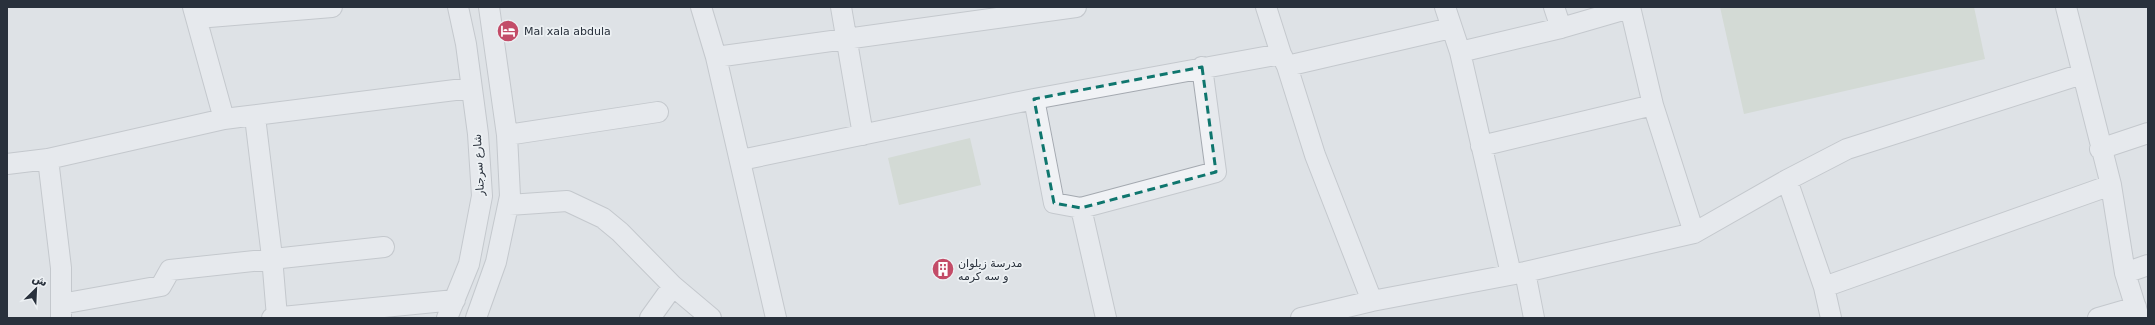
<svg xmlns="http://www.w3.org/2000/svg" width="2155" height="325" viewBox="0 0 2155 325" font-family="'DejaVu Sans',Cairo,sans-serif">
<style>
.pitch{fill:#c5d0c0}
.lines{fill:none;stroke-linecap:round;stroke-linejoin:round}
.minor-casing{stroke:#a4a9b0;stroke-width:22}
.minor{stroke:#f0f2f5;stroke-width:20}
.marked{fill:none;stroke:#0f766e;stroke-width:3;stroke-dasharray:8 5;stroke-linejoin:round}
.labels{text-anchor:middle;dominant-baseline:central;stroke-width:3.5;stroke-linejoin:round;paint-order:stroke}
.poi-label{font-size:11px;fill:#29313c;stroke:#edf1f4;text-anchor:start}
.street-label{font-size:11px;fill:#29313c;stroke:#edf1f4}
</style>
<rect width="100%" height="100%" fill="#dee2e6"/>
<path class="pitch" d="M1720 7H1974L1985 59 1744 114Z
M970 138 981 185 899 205 888 158Z"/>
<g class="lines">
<g class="minor-casing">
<path id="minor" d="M193 7 224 119
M701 7 716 57 776 318
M841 7 863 135
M1266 7 1281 54 1287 66 1315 155 1372 301
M1445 7 1460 52 1511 274
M1554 7 1561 28
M1630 7 1653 105 1694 233
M2066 7 2111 185 2125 273 2139 318
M197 18 332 7
M1460 52 1561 28 1630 8
M716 57 1076 7
M1287 66 1451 28
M1034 99 1054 203 1081 208 1216 172 1202 67
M255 117 272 257 277 317
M507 135 658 112
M1481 146 1653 105
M2100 149 2148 133
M48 159 61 268V318
M741 160 1034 99 1281 54
M7 164 48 159 224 119 471 88
M1787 180 1824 287 1831 318
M509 205 567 201 603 218 620 232 673 286 711 318
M1081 208 1106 318
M1525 272 1534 318
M2125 273 2148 265
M1824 287 2111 185
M61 304 161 286 170 270 384 247
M272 318 455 300
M447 318 469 264 482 196 478 134 466 44 458 7
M476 318 496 262 510 196 507 135 489 7
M650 318 673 286
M1301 318 1372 301 1525 272 1694 233 1787 180 1847 149 2082 74
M2098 318 2136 307"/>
</g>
<use href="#minor" class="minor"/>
</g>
<path d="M0 0H2155V325H0ZM1202 67 1216 172 1081 208 1054 203 1034 99Z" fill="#dee2e6" fill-opacity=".55" fill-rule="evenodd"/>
<path class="marked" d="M1202 67 1216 172 1081 208 1054 203 1034 99Z"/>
<defs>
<g id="hotel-disc" transform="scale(1.15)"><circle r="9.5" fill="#c34c68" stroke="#edf1f4"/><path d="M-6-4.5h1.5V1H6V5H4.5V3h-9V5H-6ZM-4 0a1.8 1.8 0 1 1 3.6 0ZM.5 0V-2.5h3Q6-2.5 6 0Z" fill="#fff"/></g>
<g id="building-disc" transform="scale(1.15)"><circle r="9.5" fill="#c34c68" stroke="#edf1f4"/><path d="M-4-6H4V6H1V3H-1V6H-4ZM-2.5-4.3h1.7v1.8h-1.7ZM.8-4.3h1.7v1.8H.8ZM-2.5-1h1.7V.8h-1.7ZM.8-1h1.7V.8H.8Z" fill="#fff"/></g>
</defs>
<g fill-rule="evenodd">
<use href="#hotel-disc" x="508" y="31"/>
<use href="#building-disc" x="943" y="269"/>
</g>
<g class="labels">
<g class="poi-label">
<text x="524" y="31">Mal xala abdula</text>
<text x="958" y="263">مدرسة زيلوان<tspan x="958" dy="13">و سه كرمه</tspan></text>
</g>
<g class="street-label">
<text transform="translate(479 165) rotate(-93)">شارع سرجنار</text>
</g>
</g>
<rect width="2155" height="325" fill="none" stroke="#29313c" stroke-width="16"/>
<g transform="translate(36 289) rotate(24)" stroke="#edf1f4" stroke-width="3" paint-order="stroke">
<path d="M0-3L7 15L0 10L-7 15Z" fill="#29313c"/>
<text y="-6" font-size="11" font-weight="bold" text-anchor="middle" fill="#29313c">ش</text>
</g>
</svg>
